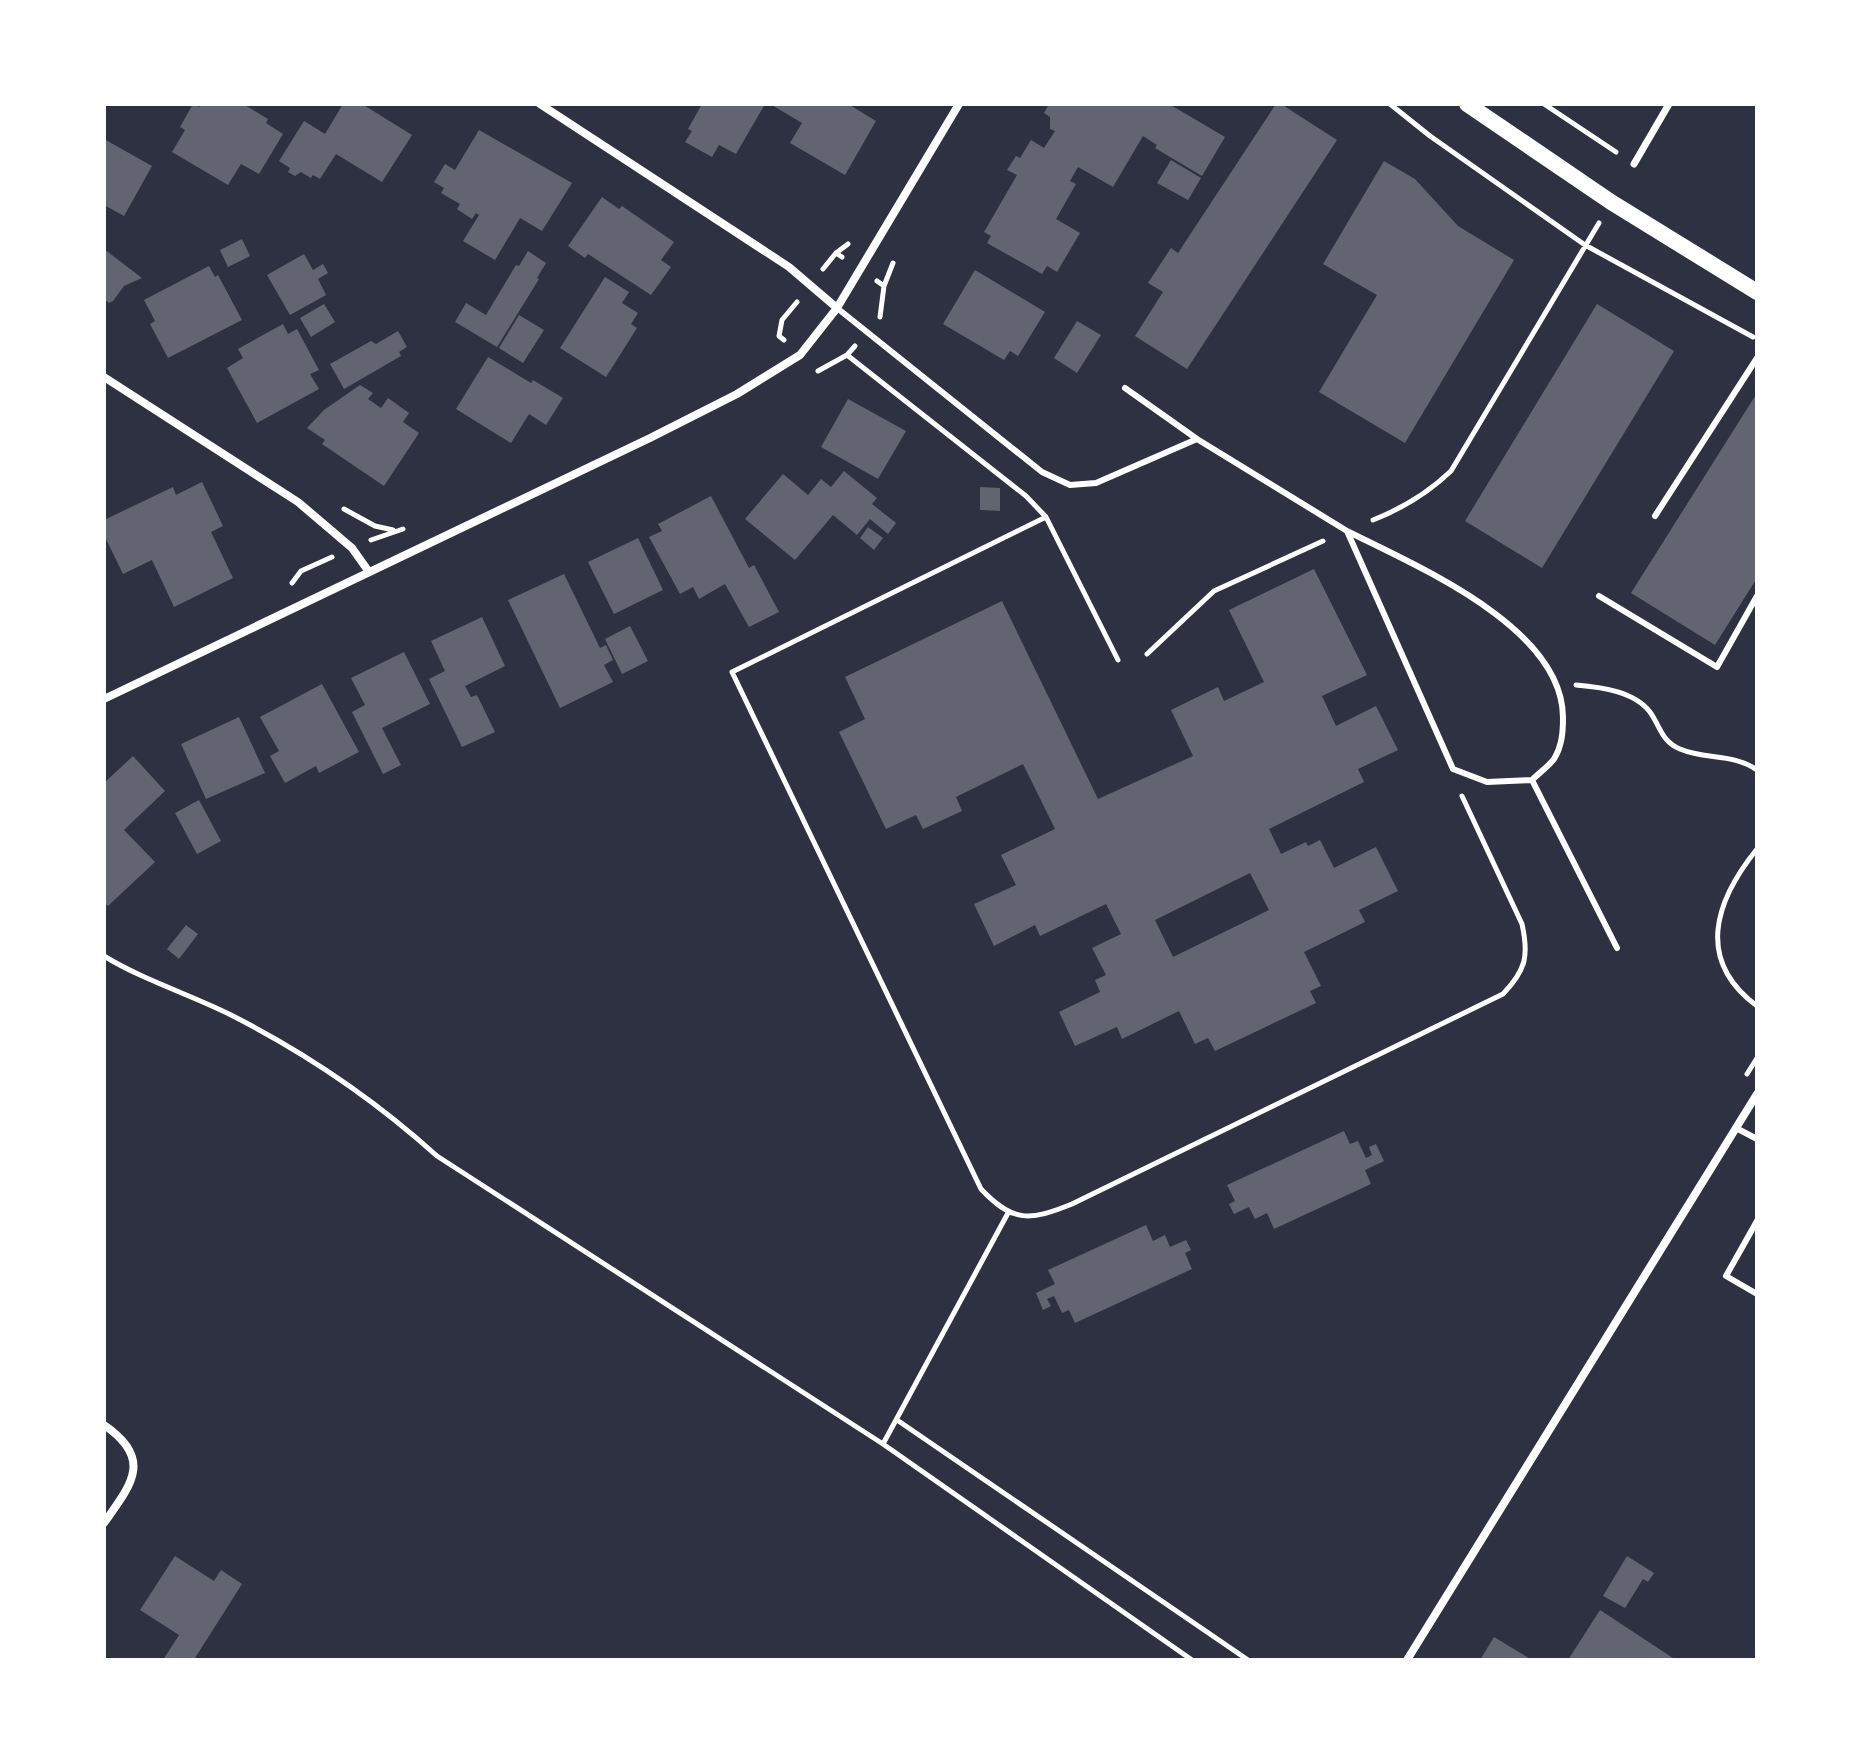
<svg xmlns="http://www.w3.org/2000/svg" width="1861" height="1764" viewBox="0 0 1861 1764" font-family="'DejaVu Sans',sans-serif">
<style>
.building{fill:#626471;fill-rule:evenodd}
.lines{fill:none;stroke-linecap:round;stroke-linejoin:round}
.path{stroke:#fff;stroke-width:5}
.service{stroke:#fff;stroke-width:6}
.pedestrian{stroke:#fff;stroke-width:7}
.minor{stroke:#fff;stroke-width:8}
.secondary{stroke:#fff;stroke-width:16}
</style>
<rect width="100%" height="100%" fill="#2d3142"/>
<path class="building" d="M193 104 199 107 201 104H243L268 119 266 123 283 134 259 174 241 164 228 185 172 152 185 130 180 127Z
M343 104H362L412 135 382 182 336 154 320 179 313 175 311 178 301 172 295 176 288 172 290 168 279 161 304 121 325 134Z
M702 104H765L736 154 719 145 712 157 685 142 692 131 688 129Z
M770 104H848L876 121 845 175 790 143 802 123Z
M1049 104H1169L1225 137 1202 176 1155 148 1157 145 1143 136 1113 187 1078 167 1070 181 1076 184 1056 219 1080 233 1057 272 1047 266 1042 274 987 243 991 236 984 232 1017 175 1007 170 1016 156 1020 158 1031 140 1044 148 1055 131 1050 129V117L1044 113Z
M1276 104H1281L1337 140 1187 369 1135 336 1163 292 1148 283 1171 248 1178 253Z
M479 130 572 183 542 231 520 218 495 260 463 241 479 215 476 213 472 219 457 209 460 204 441 193 444 188 434 182 445 164 455 170Z
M104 139 152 166 124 216 104 205Z
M1171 160 1201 178 1188 200 1157 183Z
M1384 161 1415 179 1458 226 1514 260 1405 443 1319 392 1377 295 1323 264Z
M602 197 619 209 622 206 674 242 661 260 671 267 651 295 588 254 585 258 568 246Z
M242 239 250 256 228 267 220 250Z
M104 249 142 278 124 286 113 301 109 303 104 299Z
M528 251 546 263 537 278 539 279 497 347 455 322 466 303 486 315 516 265 519 266Z
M304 254 313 270 323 264 328 273 318 279 326 295 290 315 267 275Z
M209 266 215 277 218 275 242 320 168 358 150 324 155 321 144 300Z
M975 270 1045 312 1018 356 1010 351 1004 360 943 324Z
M605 277 629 292 622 303 638 313 631 324 637 328 606 377 560 348Z
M324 304 335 322 311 337 300 318Z
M1597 304 1674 351 1542 568 1465 521Z
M519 315 544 330 523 363 499 348Z
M1077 321 1101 335 1077 373 1054 358Z
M283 324 288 334 297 329 319 370 310 374 319 389 257 423 227 368 243 358 238 349Z
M398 331 407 347 399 352 401 356 344 389 330 364 371 341 376 344Z
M488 357 531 383 533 380 563 398 546 425 529 414 511 443 456 409Z
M360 385 373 393 368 399 381 408 388 398 409 413 403 422 419 433 384 486 322 444 325 440 307 428 324 410Z
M1757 393V578L1715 645 1631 593Z
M848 399 906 431 878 479 821 447Z
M844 471 877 498 872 504 896 523 888 534 870 519 857 535 833 515 795 560 745 519 783 474 808 495 821 479 831 487Z
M202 482 223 526 211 532 233 578 174 607 152 560 123 574 104 535V520L173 487 176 495Z
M980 487 1000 488V511L980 510Z
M711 496 749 568 754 565 779 612 749 627 725 584 699 599 693 587 680 594 649 537 662 531 658 524Z
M868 527 883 538 874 550 860 538Z
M638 538 663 590 614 614 588 562Z
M1314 569 1367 675 1322 696 1336 726 1376 706 1398 750 1358 769 1364 782 1269 829 1281 854 1306 842 1308 846 1320 840 1334 868 1376 847 1398 891 1359 910 1365 922 1304 952 1321 986 1310 991 1316 1003 1215 1051 1208 1038 1195 1044 1179 1011 1122 1039 1117 1027 1075 1046 1059 1012 1100 992 1095 980 1106 975 1092 948 1121 934 1106 904 1040 936 1035 925 994 946 974 904 1016 885 1001 855 1055 829 1023 764 956 797 962 811 923 829 916 815 886 829 839 732 865 719 845 677 1002 601 1098 799 1193 756 1171 710 1218 687 1224 701 1264 682 1229 610ZM1250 873 1269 910 1173 957 1155 920Z
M564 574 600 648 606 645 613 660 604 665 613 682 560 708 508 600Z
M482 617 505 666 465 686 471 697 477 695 495 732 462 747 429 679 445 671 431 641Z
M630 626 648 661 622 674 605 639Z
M404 652 430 704 382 728 401 765 383 774 352 712 365 705 351 678Z
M322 684 359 752 319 773 316 766 285 783 270 756 279 751 260 717Z
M239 717 265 773 206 799 181 744Z
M133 756 165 791 124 830 155 862 108 906 104 903V783Z
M199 800 221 841 197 854 175 813Z
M186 925 198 934 179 959 167 949Z
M1344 1131 1350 1144 1358 1141 1366 1158 1372 1155 1369 1147 1376 1144 1384 1161 1365 1170 1371 1184 1274 1229 1267 1213 1255 1219 1249 1207 1234 1214 1229 1204 1235 1201 1227 1185Z
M1146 1225 1153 1241 1165 1235 1170 1247 1186 1240 1191 1250 1185 1253 1192 1269 1075 1323 1069 1310 1062 1313 1054 1296 1047 1299 1051 1306 1043 1310 1036 1293 1055 1284 1048 1270Z
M175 1556 214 1581 221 1570 242 1584 195 1658 198 1660H163L179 1635 140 1610Z
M1627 1556 1654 1573 1648 1582 1643 1579 1625 1608 1603 1596Z
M1600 1610 1676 1660H1568Z
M1494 1637 1532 1660H1480Z"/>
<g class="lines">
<path class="path" d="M1390 104 1430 136 1585 245 1753 337
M1544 104 1616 152
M842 257 836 253 848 244
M823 269 836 253
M877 281 884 286 893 263
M880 317 884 286
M784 340 779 336 782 320 797 302
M847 355 1026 496 1046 517 1118 660
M818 371 847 355 855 346
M344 509 375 526 393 530
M1046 517 732 672 981 1189C1013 1223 1030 1221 1072 1204L1503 994C1526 970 1529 956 1522 924L1462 796
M1373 520C1401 509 1429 492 1451 471L1599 223
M371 540 403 529
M292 583 301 571 332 557
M1147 654 1214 591 1323 541
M1576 685C1600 687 1634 691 1650 712 1660 726 1662 742 1680 749 1705 760 1733 753 1757 770
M1757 849C1715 901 1695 960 1757 1006
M104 956C143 980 189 994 231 1015 306 1053 374 1099 437 1156L883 1444 1192 1660
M1747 1074 1757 1058
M897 1420 1248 1660
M883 1444 1008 1213"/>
<path class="service" d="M837 308 1042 472 1070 485 1096 483 1197 439
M1125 388 1197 439 1347 531 1453 769 1487 782 1532 780C1539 773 1549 766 1554 759 1562 746 1563 732 1563 718 1563 627 1416 566 1347 531
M1655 516 1757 358
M1599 596 1717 667 1757 596
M1532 780 1617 948
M1736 1128 1757 1139
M1757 1221 1726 1276 1757 1294"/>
<path class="pedestrian" d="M1634 164 1669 104"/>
<path class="minor" d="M540 104 789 267 837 308
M104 377 298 502 352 548 369 572
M104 699 650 438 737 394 800 355 837 308 959 104
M104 1425C154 1459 131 1485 104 1523
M1407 1660 1757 1094"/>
<path class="secondary" d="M1467 104 1611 202 1757 292"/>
</g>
<rect width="1861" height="1764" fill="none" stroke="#ffffff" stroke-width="212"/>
</svg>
